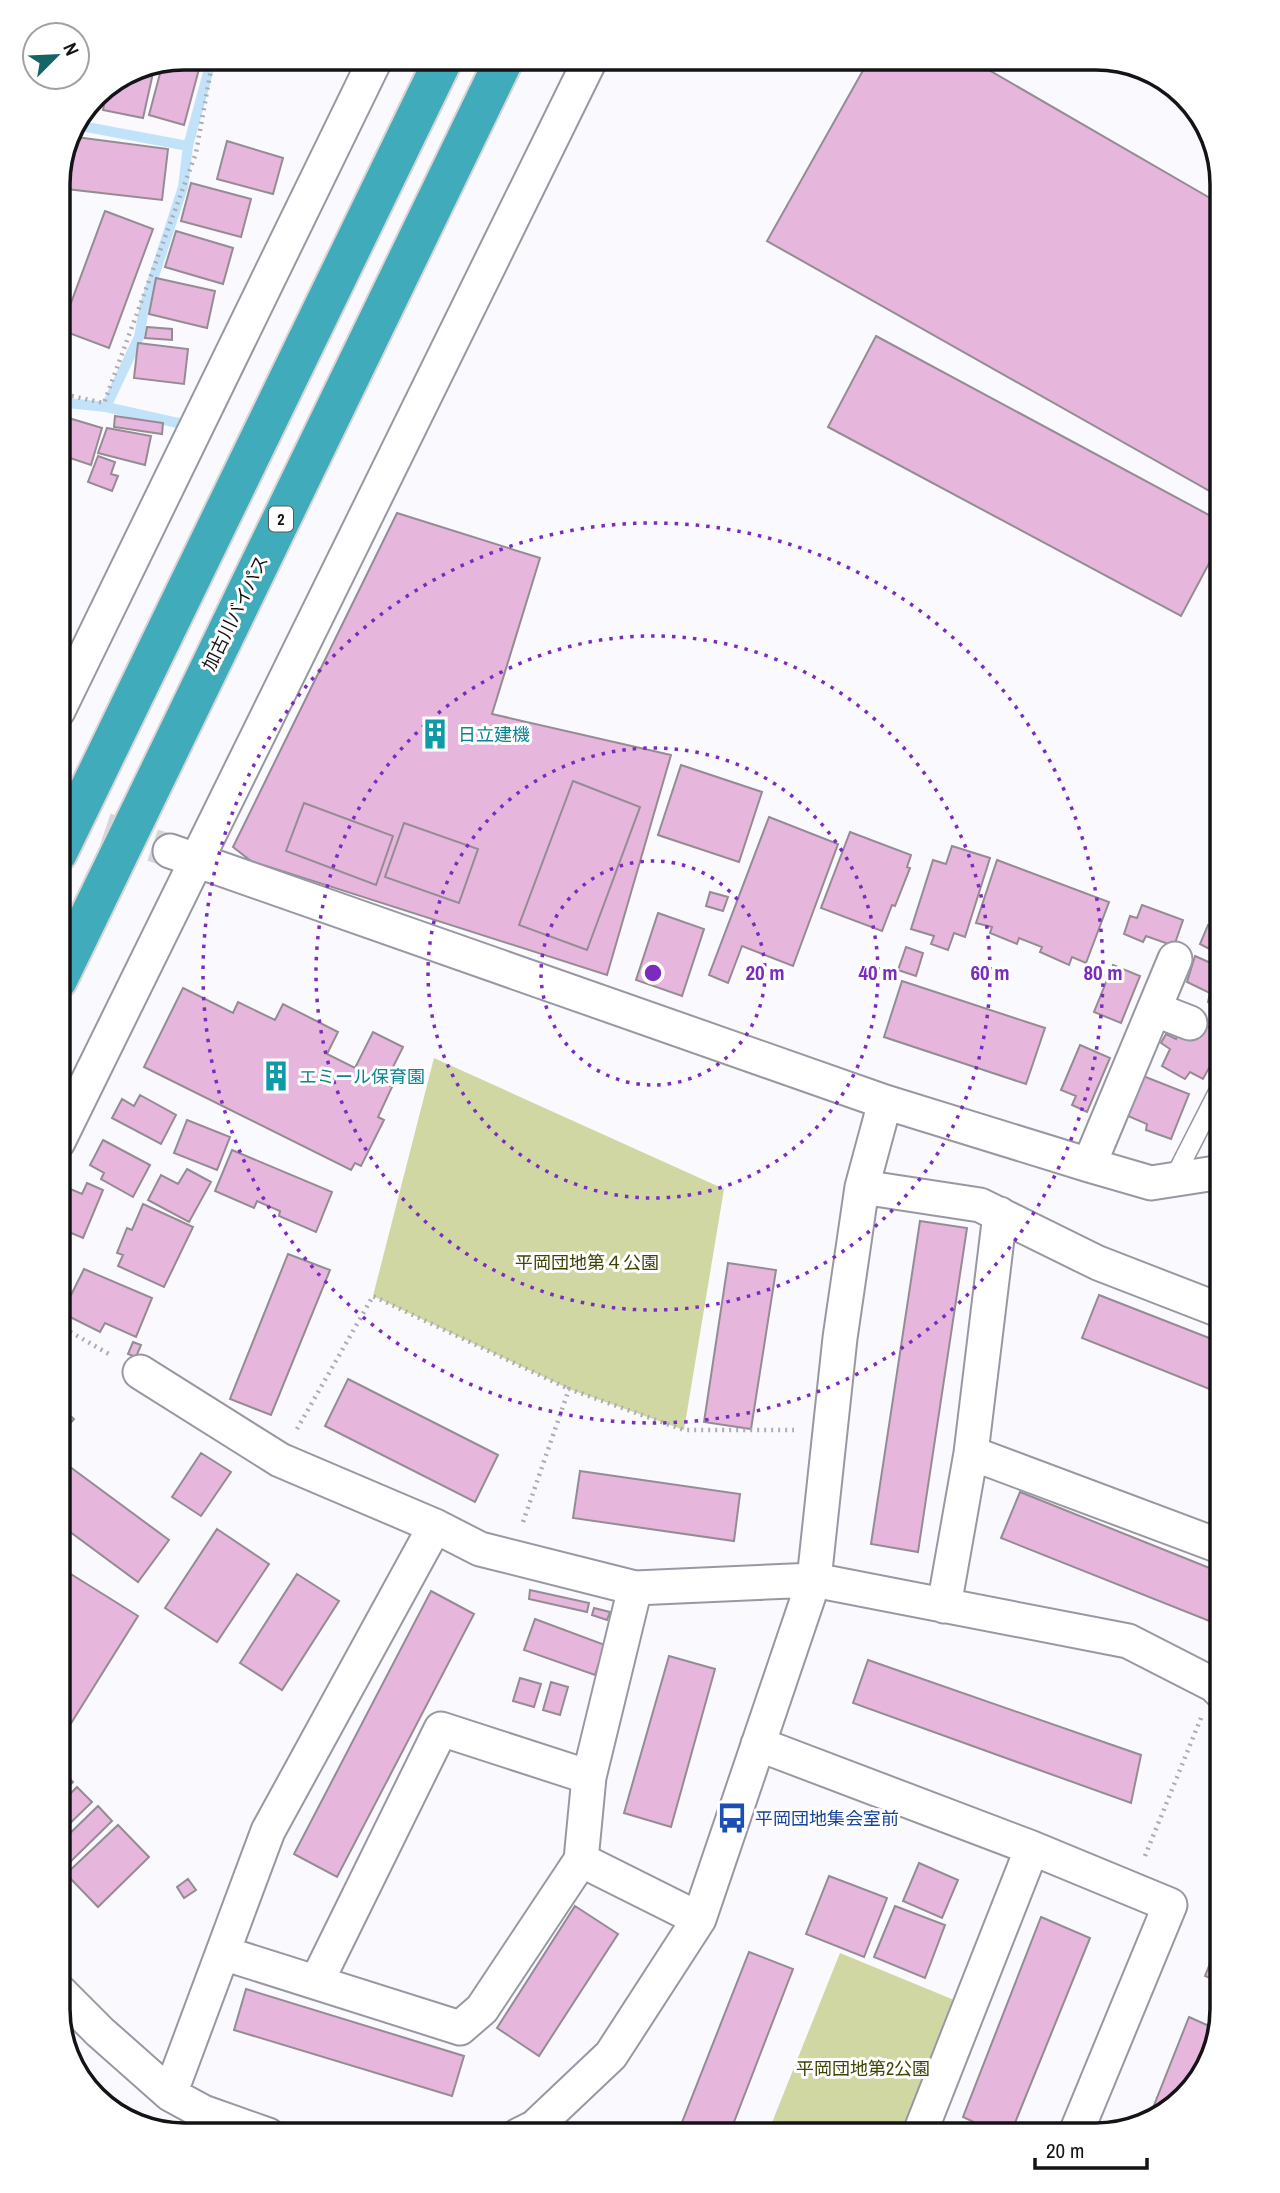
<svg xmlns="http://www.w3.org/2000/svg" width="1280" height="2193" viewBox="0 0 1280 2193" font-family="'Archivo Narrow','Noto Sans JP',sans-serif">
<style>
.green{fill:#d0d7a2}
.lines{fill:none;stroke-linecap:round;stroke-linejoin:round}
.stream{stroke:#c2e2f9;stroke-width:10}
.building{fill:#e6b6dd;stroke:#958c93;stroke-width:2}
.street-tunnel{stroke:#d7d7db;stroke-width:33;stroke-dasharray:33 17;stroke-linecap:butt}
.lane-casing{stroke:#9898a2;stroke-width:21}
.street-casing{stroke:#9898a2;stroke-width:37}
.highway-casing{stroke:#d5d5d5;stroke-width:42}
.path{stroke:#acacb1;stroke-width:4.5;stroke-dasharray:2 5;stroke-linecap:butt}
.lane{stroke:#fff;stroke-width:18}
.street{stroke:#fff;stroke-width:33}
.highway{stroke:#40abba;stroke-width:38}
.ring{fill:none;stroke:#7b2cbf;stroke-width:3.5;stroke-dasharray:3.5 7}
.labels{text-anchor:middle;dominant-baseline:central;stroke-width:6;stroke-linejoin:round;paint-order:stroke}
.shield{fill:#fff;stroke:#5a5a5d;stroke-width:2}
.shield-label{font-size:16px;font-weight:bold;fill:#141417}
.street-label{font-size:18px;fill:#141417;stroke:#fff}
.culture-label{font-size:18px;fill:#0d838f;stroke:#fff;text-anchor:start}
.park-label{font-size:18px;fill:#3f4300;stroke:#fff}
.transit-label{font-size:18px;fill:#164399;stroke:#fff;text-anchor:start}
.rim{fill:none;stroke:#141417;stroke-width:3.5}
.centre{fill:#7b2cbf;stroke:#fff;stroke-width:3.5}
.ring-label{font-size:21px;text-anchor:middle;font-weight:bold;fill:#7b2cbf;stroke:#fff;stroke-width:6;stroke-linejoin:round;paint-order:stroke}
</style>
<rect width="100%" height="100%" fill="#f9f9fe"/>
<path class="green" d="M434 1058 724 1189 684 1430 569 1389 373 1296Z
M840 1953 959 2002 905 2135H767Z"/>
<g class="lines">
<path class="stream" d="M81 126 188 146
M58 402 106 407 178 423
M106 407 139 337 145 304 183 187 188 146 212 58"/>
</g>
<path class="building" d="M870 58H968L1222 205V498L767 241Z
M168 61 199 69 184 125 149 115 163 62Z
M155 64 143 118 103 110 108 86 136 67Z
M76 137 168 149 162 200 58 188V176Z
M227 141 283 158 273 194 217 179Z
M191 183 251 199 241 237 181 221Z
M105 211 153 229 109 348 61 330Z
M176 231 233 248 223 284 165 267Z
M156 278 215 291 207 328 149 314Z
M147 327 172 329V340L145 338Z
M876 336 1222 522V539L1181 616 828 427Z
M138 343 188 349 184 384 134 378Z
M62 416 102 428 91 465 58 454V429Z
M115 416 163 423 162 434 114 427Z
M107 428 151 436 145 465 98 453Z
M98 456 115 462 111 474 118 476 112 491 88 482Z
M397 513 540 558 492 714 671 755 607 975 251 861 233 847Z
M681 765 762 792 739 862 658 835Z
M573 781 640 807 587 950 519 925Z
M304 803 393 836 376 885 286 851Z
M769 817 838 844 793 966 742 946 728 983 709 975Z
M404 823 478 849 459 903 385 877Z
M850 832 911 855 907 867 910 868 895 906 892 905 882 931 821 908Z
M952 846 990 858 965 937 954 933 948 950 931 944 934 936 911 929 933 860 946 864Z
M997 860 1109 902 1086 963 1072 957 1069 965 1040 952 1042 947 1019 938 1017 944 990 933 992 927 976 923Z
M710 892 728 897 723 911 706 906Z
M1142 905 1183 920 1174 946 1146 936 1143 942 1124 934 1130 916 1137 918Z
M658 913 704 929 682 996 636 980Z
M1208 925 1222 931V965L1219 963 1221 955 1200 944Z
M906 947 923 953 916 976 898 970Z
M1195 956 1222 968V1007L1208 1002 1210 993 1187 982Z
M1113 965 1140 976 1121 1023 1094 1012Z
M902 981 1045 1028 1026 1084 884 1037Z
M183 988 233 1013 238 1002 275 1020 283 1004 338 1032 327 1054 355 1068 373 1032 403 1047 385 1083 392 1087 378 1117 384 1120 361 1166 355 1163 351 1170 144 1067Z
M1201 1022 1222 1036V1044L1203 1079 1190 1072 1185 1079 1162 1066 1170 1049 1161 1043 1166 1034 1176 1039 1179 1034 1191 1040Z
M1080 1045 1110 1058 1087 1112 1072 1105 1076 1096 1061 1090Z
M1143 1076 1189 1094 1171 1139 1146 1130 1147 1124 1128 1116Z
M140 1095 176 1115 161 1144 112 1118 122 1099 134 1106Z
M187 1120 230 1137 217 1170 174 1153Z
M103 1140 150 1165 133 1197 101 1179 104 1173 90 1165Z
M232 1150 332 1192 316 1232 279 1216 280 1211 257 1201 254 1208 215 1191Z
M187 1169 211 1182 189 1222 148 1200 161 1175 178 1184Z
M87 1183 103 1190 83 1238 59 1228 62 1218 58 1216V1212L68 1188 82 1194Z
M143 1204 193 1227 164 1287 118 1266 123 1255 117 1253 127 1228 132 1230Z
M920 1221 967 1228 918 1552 871 1544Z
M288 1254 330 1270 271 1415 230 1399Z
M728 1263 776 1270 751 1429 704 1422Z
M84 1269 152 1298 136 1337 105 1323 100 1332 62 1313Z
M1099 1295 1222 1343V1394L1082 1338Z
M133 1342 141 1345 136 1357 128 1354Z
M348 1379 498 1455 475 1502 325 1426Z
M58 1405 74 1419 58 1437Z
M201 1453 231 1472 201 1516 172 1497Z
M58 1458 169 1540 138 1582 58 1523Z
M580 1471 740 1494 734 1541 573 1518Z
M1020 1492 1222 1573V1626L1001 1538Z
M217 1529 269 1564 217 1642 165 1608Z
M58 1566 138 1616 60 1741 58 1740Z
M297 1574 339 1601 282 1690 240 1663Z
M530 1590 589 1603 587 1612 529 1599Z
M431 1591 474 1614 337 1877 294 1854Z
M594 1608 610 1612 607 1620 592 1615Z
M535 1619 605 1645 595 1675 524 1650Z
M669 1656 715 1669 671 1827 624 1813Z
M868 1660 1141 1755 1131 1803 853 1703Z
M520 1678 541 1684 534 1707 513 1701Z
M551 1682 568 1687 560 1715 543 1710Z
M58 1767 73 1782 58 1797Z
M77 1787 92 1802 58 1835V1806Z
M98 1806 112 1821 61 1871 58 1867V1845Z
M118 1825 149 1857 98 1907 66 1874Z
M919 1863 958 1880 942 1918 903 1901Z
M829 1876 887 1898 864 1957 806 1934Z
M188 1879 196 1890 184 1898 177 1887Z
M575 1906 618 1934 539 2056 497 2028Z
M895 1906 945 1925 925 1978 874 1957Z
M1041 1917 1090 1938 1010 2135H1001L963 2117Z
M1222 1933V1983L1205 1976Z
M749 1952 793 1969 729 2135H677Z
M246 1989 464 2056 452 2096 234 2030Z
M1189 2017 1216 2029 1201 2079 1151 2122 1147 2123Z"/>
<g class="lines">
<path class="street-tunnel" d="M58 813 170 851"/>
<g class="lane-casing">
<path id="lane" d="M1173 1180 1222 1084"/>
</g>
<g class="street-casing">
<path id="street" d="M58 711 376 58
M170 851 885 1102 1089 1165 1151 1183 1222 1172
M1154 1009 1190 1023
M58 1142 591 58
M1089 1165 1175 959
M862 1187 980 1205 1098 1263 1222 1311
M140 1372 280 1460 435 1526 480 1549 635 1588 814 1580 1128 1641 1214 1685 1222 1693
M971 1453 1222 1547
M944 1606 971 1453 1000 1214
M758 1744 1032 1848 1170 1905 1075 2135
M581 1860 699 1919
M223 1953 460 2028 482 2009 581 1860 589 1777
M317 1981 441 1729 589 1777 635 1588
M58 1990 100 2032 170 2094 203 2112 268 2135
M170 2094 268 1831 435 1526
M519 2135 535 2127 611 2055 699 1919 814 1580 840 1338 862 1187 885 1102
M919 2135 1032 1848"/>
</g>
<g class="highway-casing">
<path id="highway" d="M58 853 444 58
M58 980 505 58"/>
</g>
<path class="path" d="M58 393 104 403 196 153 213 58
M58 1325 109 1354
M297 1429 373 1296 569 1389
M523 1522 569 1389 684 1430H794
M1145 1856 1201 1718"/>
<use href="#lane" class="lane"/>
<use href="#street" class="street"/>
<use href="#highway" class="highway"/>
</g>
<g class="ring">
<circle cx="653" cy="973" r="112"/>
<circle cx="653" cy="973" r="225"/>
<circle cx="653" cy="973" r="337"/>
<circle cx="653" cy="973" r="450"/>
</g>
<defs>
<g id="building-bare" transform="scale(2.415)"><path d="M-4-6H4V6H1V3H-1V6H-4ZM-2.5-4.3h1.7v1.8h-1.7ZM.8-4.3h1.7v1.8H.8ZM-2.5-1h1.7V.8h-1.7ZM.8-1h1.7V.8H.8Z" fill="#0f9aa8" stroke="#fff" stroke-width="2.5" paint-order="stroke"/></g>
<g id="bus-bare" transform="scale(2.415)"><path d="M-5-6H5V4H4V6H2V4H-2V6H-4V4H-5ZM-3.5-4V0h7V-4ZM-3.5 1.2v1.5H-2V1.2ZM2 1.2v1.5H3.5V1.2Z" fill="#1a4fb4" stroke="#fff" stroke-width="2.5" paint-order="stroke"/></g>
</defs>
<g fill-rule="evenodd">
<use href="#building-bare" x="435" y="734"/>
<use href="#building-bare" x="276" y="1076"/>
<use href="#bus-bare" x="732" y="1818"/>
</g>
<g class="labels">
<rect class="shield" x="269" y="506.5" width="24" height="25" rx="5"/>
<g class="shield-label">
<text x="281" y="519">2</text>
</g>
<g class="street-label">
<text transform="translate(235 613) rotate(-64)">加古川バイパス</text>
</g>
<g class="culture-label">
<text x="458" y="734">日立建機</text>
<text x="299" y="1076">エミール保育園</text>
</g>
<g class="park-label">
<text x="587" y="1262">平岡団地第４公園</text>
<text x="863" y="2068">平岡団地第2公園</text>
</g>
<g class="transit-label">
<text x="755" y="1818">平岡団地集会室前</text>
</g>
</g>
<path d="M0 0H1280V2193H0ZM184 70H1096A114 114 0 0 1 1210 184V2009A114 114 0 0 1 1096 2123H184A114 114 0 0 1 70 2009V184A114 114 0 0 1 184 70Z" fill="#fff" fill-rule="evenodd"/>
<path class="rim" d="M184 70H1096A114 114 0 0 1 1210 184V2009A114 114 0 0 1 1096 2123H184A114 114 0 0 1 70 2009V184A114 114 0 0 1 184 70Z"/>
<circle cx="653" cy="973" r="10" class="centre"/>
<g class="ring-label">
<text x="765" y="980">20 m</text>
<text x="878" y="980">40 m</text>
<text x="990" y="980">60 m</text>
<text x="1103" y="980">80 m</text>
</g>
<g transform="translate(56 56) rotate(66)"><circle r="33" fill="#ffffff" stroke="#a1a1a2" stroke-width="2"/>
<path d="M0-5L12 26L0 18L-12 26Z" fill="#156568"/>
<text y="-10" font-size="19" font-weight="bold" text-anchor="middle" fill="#141417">N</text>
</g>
<path d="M1035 2158v10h112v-10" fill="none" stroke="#141417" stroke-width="3.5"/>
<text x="1046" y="2158" font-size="21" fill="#141417" stroke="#ffffff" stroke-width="5" paint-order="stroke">20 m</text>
</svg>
